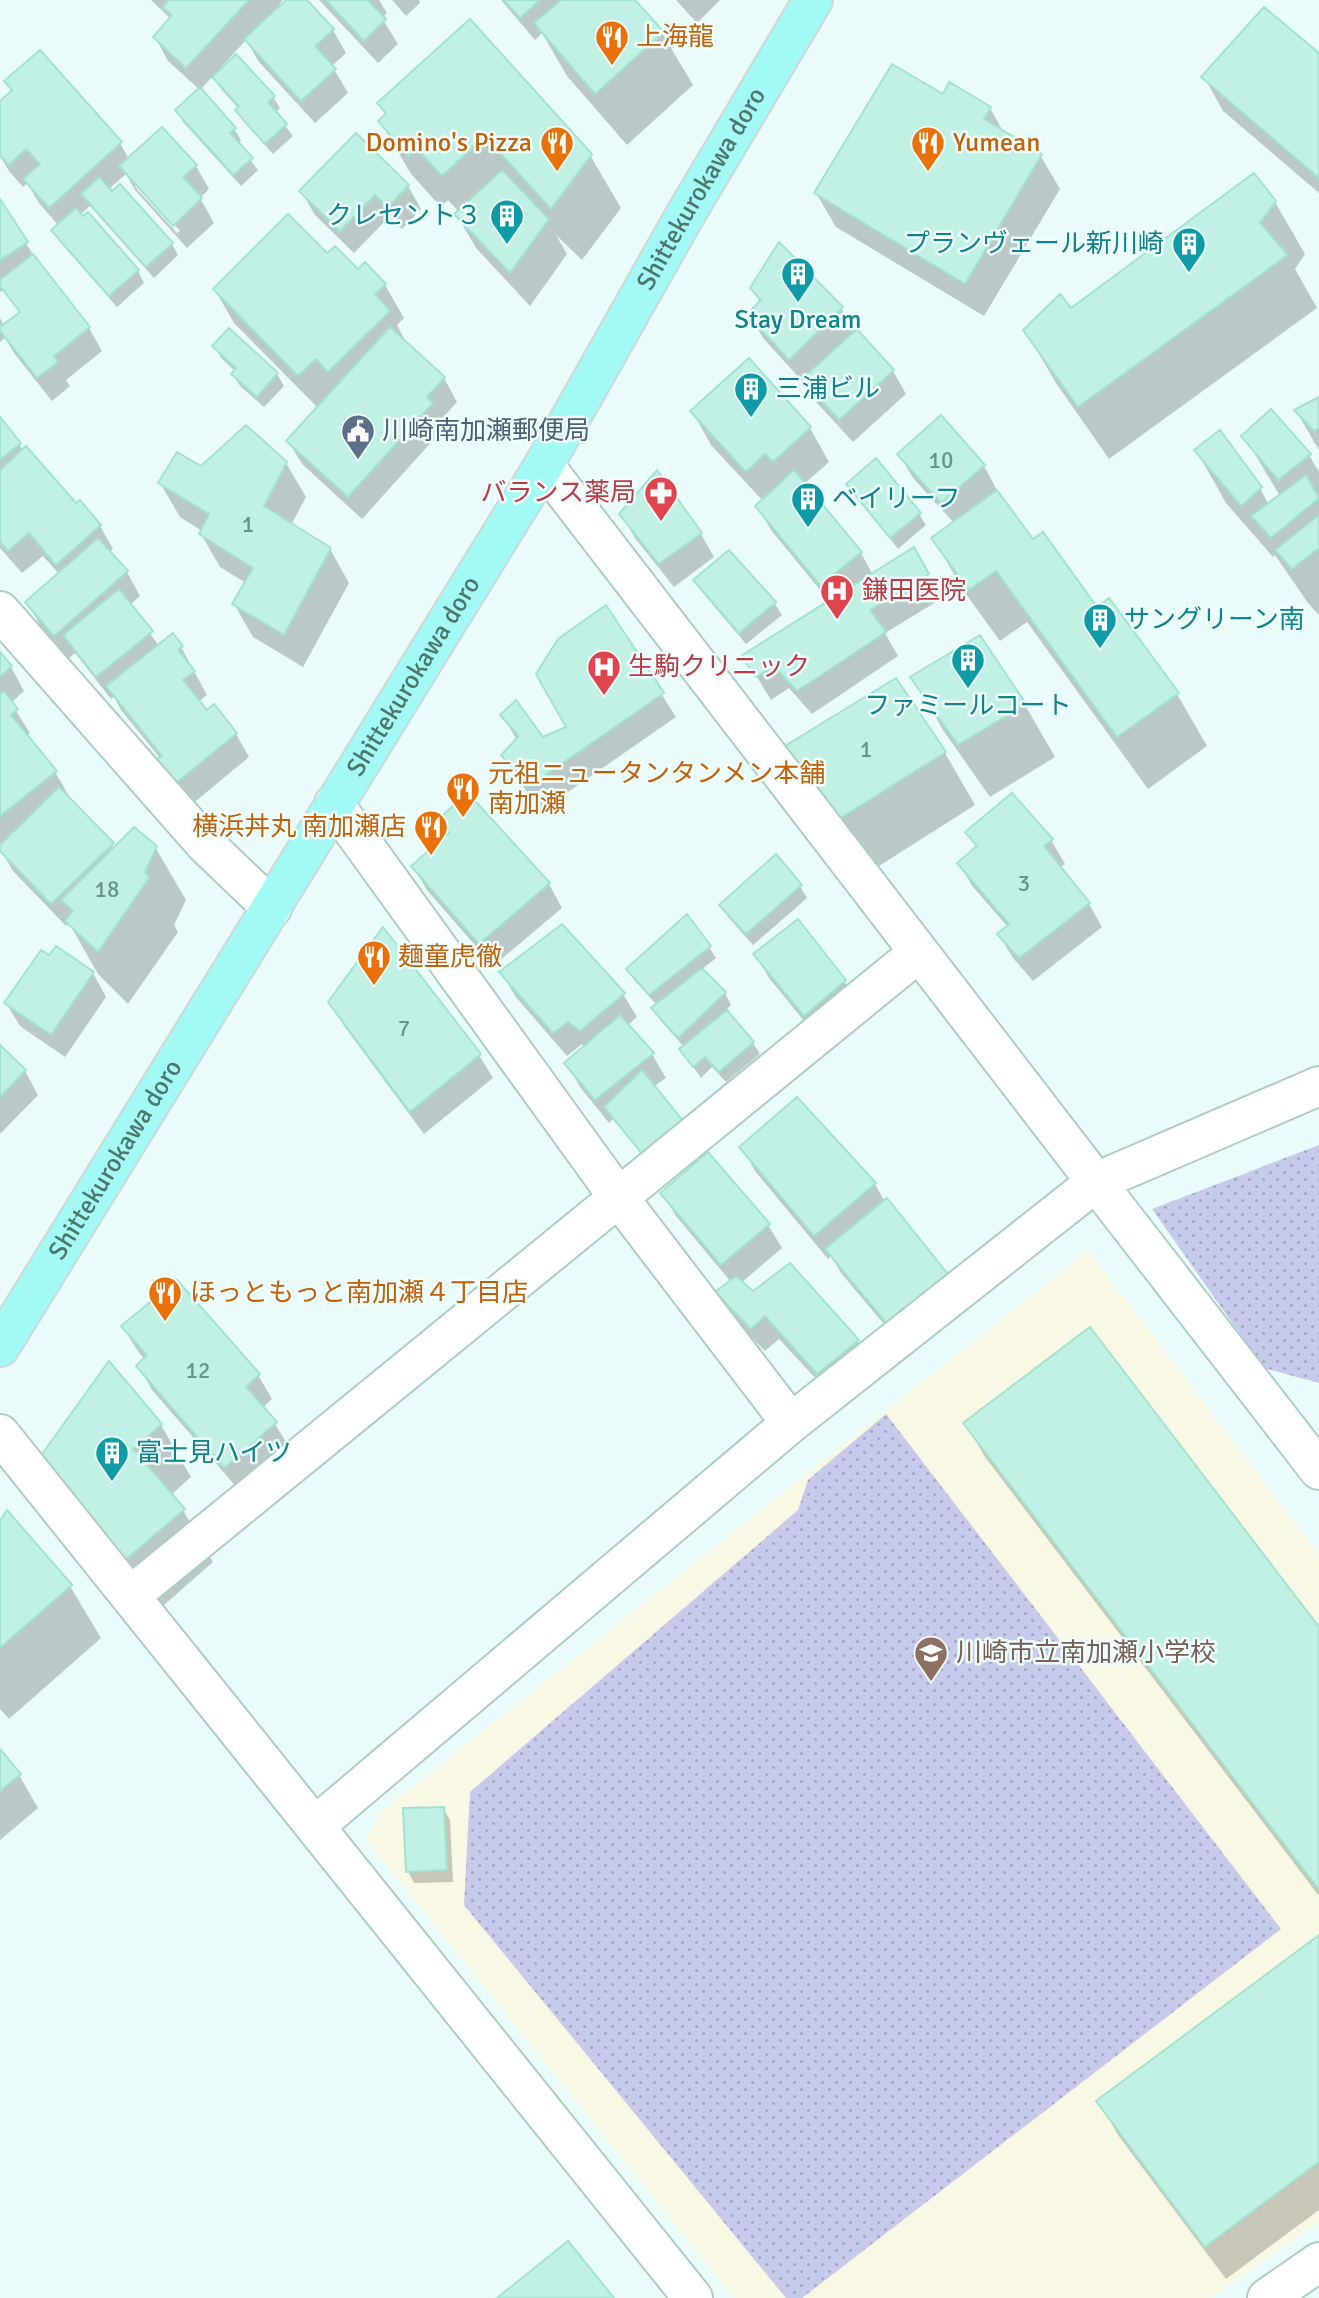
<svg xmlns="http://www.w3.org/2000/svg" width="1319" height="2298" viewBox="0 0 1319 2298" font-family="Signika,'Noto Sans JP',sans-serif">
<style>
.education{fill:#f9f8e5}
.park{fill:url(#park-dots)}
.shadow{fill:#0003;fill-rule:evenodd}
.building{fill:#c1f1e4;stroke:#a1e3d0;stroke-width:2}
.lines{fill:none;stroke-linecap:round;stroke-linejoin:round}
.street-casing{stroke:#acccc4;stroke-width:42}
.secondary-casing{stroke:#aacfc7;stroke-width:42}
.primary-casing{stroke:#cdd9d5;stroke-width:42}
.street{stroke:#fff;stroke-width:38}
.secondary{stroke:#fff;stroke-width:38}
.primary{stroke:#a3f9f5;stroke-width:38}
.labels{text-anchor:middle;dominant-baseline:central;stroke-width:5;stroke-linejoin:round;paint-order:stroke}
.number-label{font-size:23px;fill:#699588}
.food-label{font-size:26px;fill:#c56008;stroke:#effffe;text-anchor:start}
.street-label{font-size:26px;fill:#4c7669;stroke:#effffe}
.culture-label{font-size:26px;fill:#0d838f;stroke:#effffe;text-anchor:start}
.service-label{font-size:26px;fill:#4e5e75;stroke:#effffe;text-anchor:start}
.health-label{font-size:26px;fill:#be3a42;stroke:#effffe;text-anchor:start}
.education-label{font-size:26px;fill:#785e54;stroke:#effffe;text-anchor:start}
</style>
<defs>
<pattern id="park-dots" width="8" height="8" patternUnits="userSpaceOnUse" patternTransform="scale(1.75)"><rect width="8" height="8" fill="#c7caea"/><path d="M2 2h.1M6 6h.1" fill="none" stroke="#a4a9c2" stroke-width="1.8" stroke-linecap="round"/></pattern>
</defs>
<rect width="100%" height="100%" fill="#e9fcfb"/>
<path class="education" d="M1088 1250 1319 1555V2222L1210 2298H734L365 1839 382 1811Z"/>
<path class="park" d="M1319 1145V1383L1264 1368 1152 1209Z
M886 1414 1281 1929 802 2298H786L464 1905 470 1792 798 1510 808 1480Z"/>
<path class="shadow" d="M151 0H283L280 3 282 5 288 0H305L333 30 346 53 332 66 348 93 315 123 259 62 246 40 223 65 273 97 280 108 275 113 293 136 273 154 244 122 237 110 239 109 221 89 213 76 200 90 234 129 241 140 238 144 258 170 241 186 183 122 177 110 200 90 168 61 155 37 171 19Z
M319 0H379L387 13 382 18 398 44 378 63Z
M392 0H419L420 3 406 16Z
M501 0H633L662 33 693 85 627 145 567 76 542 33 535 40Z
M676 0H720L697 23Z
M1319 55V193L1223 111 1204 77Z
M6 82 120 143 129 159 196 166 209 189 200 198 214 223 187 248 135 190 126 174 108 190 172 244 178 255 154 278 90 206 80 215 83 219 87 214 138 271 144 283 117 307 60 242 53 231 59 226 39 203 27 183 23 187 9 171 0 156V103L12 92ZM138 184 180 231 177 233 135 187Z
M943 96 990 108 1004 133 1040 155 1060 189 984 316 836 227 816 193Z
M380 104 590 155 621 208 582 260 556 235 567 254 530 306 476 248 456 214 459 212 448 200 441 207 411 174 380 121 387 116Z
M408 186 421 209 402 229 389 217 354 253 315 215 301 191Z
M0 202 37 261 89 328 102 351 66 380 70 386 52 401 14 353 5 338 0 342V318L4 326 20 314 4 290 0 292Z
M1275 202 1305 254 1295 269 1317 308 1109 459 1056 383 1025 330 1071 311Z
M327 256 385 285 404 318 397 325 408 346 444 378 457 402 441 420 445 427 362 519 302 464 288 441 318 408 234 323 215 290Z
M752 288 841 308 856 333 893 371 906 394 853 442 817 403 805 381 803 382 763 338 749 314 760 303Z
M229 331 277 374 284 386 264 407 240 386 233 374 235 371 221 358 215 347Z
M749 360 810 428 829 462 804 484 861 553 873 575 927 573 941 599 885 633 898 656 812 714 789 688 771 700 744 656 830 602 771 530 757 506 763 501 711 445 692 411Z
M1319 399V450L1296 411Z
M0 419 24 451 75 506 100 526 113 549 109 553 127 572 140 596 130 605 159 646 181 647 207 695 198 702 207 713 214 707 236 734 249 757 191 805 173 783 161 759 121 710 114 697 111 699 75 653 69 658 40 625 27 602 59 574 43 556 22 573 0 548Z
M1244 436 1309 455 1319 472V615L1308 603 1275 555 1273 557 1226 503 1196 450 1260 488 1269 505 1280 496Z
M899 454 984 466 997 490 996 491 1032 542 1177 694 1207 746 1148 789 1027 622 1000 641 963 590 933 538 954 523 913 478Z
M286 463 306 497 291 525 330 549 349 583 303 667 253 637 234 604 246 583 220 567 201 534 202 531 180 517 160 483 201 468Z
M848 484 919 514 926 525 898 549Z
M621 514 701 534 714 557 674 587 635 538Z
M729 552 775 604 782 615 746 644 702 592 695 580Z
M606 607 676 717 542 810 517 779 503 755 517 740 502 715 542 739 568 728Z
M0 655 11 667 24 691 11 703 30 733 26 737 55 772 69 796 67 797 115 849 155 847 186 900 174 925 178 932 128 1004 98 974 69 923 66 926 13 871 0 849 2 845 0 843Z
M913 678 1025 705 1055 757 990 797 943 730Z
M896 681 945 753 975 805 871 871 817 799 787 747Z
M468 795 549 884 562 908 493 966 427 890 413 866 448 835 439 820Z
M967 832 1051 840 1065 864 1059 868 1089 904 1102 927 1033 981 1013 958 999 935 1008 927 973 887 959 864 977 848Z
M800 886 807 898 753 945 728 917 721 905Z
M709 947 716 958 701 970 725 993 731 1005 725 1011 753 1043 760 1054 726 1082 712 1067 701 1078 681 1049 684 1047 660 1020 653 1008 657 1005 635 981 628 970Z
M756 955 844 981 858 1004 819 1039 769 978Z
M93 973 106 997 65 1057 20 1026 6 1003Z
M502 973 623 994 637 1017 627 1026 652 1054 666 1078 653 1087 652 1166 613 1119 609 1123 580 1087 567 1063 585 1047 582 1044 567 1056 515 996Z
M330 1002 479 1055 493 1078 424 1134 344 1026Z
M0 1047 25 1071 38 1095 0 1134Z
M797 1100 875 1184 885 1202 904 1348 841 1273 831 1256 828 1259 755 1171 742 1147Z
M662 1193 768 1225 782 1248 741 1283 752 1294 790 1266 858 1341 871 1364 832 1396 779 1339 765 1351 731 1316 718 1292 731 1282 676 1216Z
M123 1327 258 1375 272 1399 262 1408 275 1424 289 1447 239 1490 152 1390 139 1366 145 1360 137 1350Z
M966 1424 1319 1630V1896L985 1457Z
M161 1425 191 1477 171 1495 183 1510 213 1562 156 1612 42 1457Z
M0 1524 70 1586 101 1638 9 1719 0 1709Z
M0 1752 19 1775 38 1808 0 1840Z
M443 1808 450 1820 453 1882 414 1883 408 1871Z
M1319 1937V2210L1226 2279 1118 2135 1099 2101Z"/>
<path class="building" d="M169 0H249L186 68 153 37 172 15 162 7Z
M286 0H307L334 29 315 46 336 69 301 101 244 39Z
M326 0H367L386 19 364 41Z
M504 0H540L520 18Z
M561 0H635L664 32 595 94 534 23Z
M1264 7 1319 53V178L1201 77Z
M470 19 592 154 551 209 485 136 442 176 417 149 409 156 378 121 386 113 377 103Z
M40 50 122 142 49 208 23 179 40 164 26 149 9 165 0 155V101L12 90 4 81Z
M236 54 275 96 268 102 287 124 265 144 235 110 239 106 212 77Z
M892 64 943 94 949 82 991 107 984 119 1042 154 965 284 814 193Z
M200 87 236 128 230 133 253 158 233 175 175 110Z
M162 127 197 165 183 177 202 198 173 226 119 166Z
M356 133 409 185 388 207 375 195 340 231 299 191Z
M502 170 549 219 510 273 454 214Z
M1254 173 1276 201 1260 223 1288 255 1078 407 1023 330 1060 294 1071 308Z
M99 177 112 191 120 184 173 243 146 267 81 194Z
M0 199 28 242 0 260Z
M76 208 83 216 88 212 139 270 109 296 51 230Z
M288 214 327 253 335 246 358 269 365 262 386 284 375 294 390 311 328 372 316 359 298 376 213 289Z
M779 242 843 307 789 360 747 314 761 300 750 288Z
M33 254 90 327 54 356 58 362 37 378 0 331V327L20 312 0 286V280Z
M390 327 445 377 427 397 433 403 348 497 286 441Z
M229 328 278 373 257 397 231 374 236 368 212 346Z
M857 329 894 370 839 420 802 379Z
M749 358 811 427 773 462 765 454 746 472 690 411Z
M1319 397V428L1314 431 1294 410Z
M1271 409 1311 454 1278 480 1241 436Z
M941 415 985 465 941 503 897 454Z
M0 417 21 443 0 460Z
M246 425 287 462 264 506 331 548 284 635 232 604 253 568 199 534 209 514 158 483 177 452 201 466Z
M1220 430 1262 487 1241 506 1194 450Z
M26 446 76 503 80 500 101 525 56 565 29 533 8 551 0 542V470Z
M876 458 921 513 890 538 846 484Z
M657 470 702 533 659 564 619 514Z
M794 470 862 552 820 585 755 506Z
M1306 475 1319 498 1271 538 1251 516Z
M997 490 1033 539 1043 532 1097 607 1109 598 1179 693 1117 737 996 571 969 590 931 538Z
M1319 515V548L1292 569 1275 550Z
M98 538 128 571 54 636 25 602Z
M914 547 929 574 870 610 886 632 797 691 774 666 756 677 741 656Z
M729 550 776 602 739 633 693 580Z
M119 589 153 631 96 677 63 635Z
M606 605 664 693 528 787 501 755 519 736 500 715 516 700 543 737 566 727 536 674 558 639Z
M173 633 183 646 178 650 195 671 183 680 207 710 214 704 237 733 176 783 157 759 162 756 106 686Z
M980 635 1026 704 958 745 910 677Z
M0 652 12 666 0 677Z
M896 678 946 752 839 819 785 746Z
M4 691 18 709 11 715 57 771 0 816V694Z
M59 787 114 843 51 904 0 851V845Z
M468 793 550 883 479 944 411 866 449 833 437 820Z
M1012 793 1053 839 1044 846 1090 903 1019 958 997 934 1009 924 957 863 977 846 965 832Z
M134 827 157 846 145 872 149 878 98 952 65 921 73 911 61 900Z
M776 854 802 885 746 934 719 905Z
M687 914 711 946 649 995 626 969Z
M798 919 846 980 804 1016 753 954Z
M562 924 625 993 580 1031 568 1022 553 1033 499 972Z
M383 927 481 1054 410 1112 328 1002Z
M56 946 94 972 51 1035 4 1003 41 950 49 955Z
M702 968 726 992 678 1038 651 1008Z
M727 1010 754 1042 719 1072 705 1057 693 1067 679 1049Z
M620 1015 654 1053 595 1100 564 1063Z
M0 1045 26 1070 0 1097Z
M642 1070 683 1121 644 1156 604 1107Z
M797 1097 876 1183 814 1236 739 1147Z
M708 1152 770 1224 721 1265 660 1193Z
M887 1198 951 1278 889 1326 825 1249Z
M790 1263 859 1340 817 1374 765 1316 751 1329 715 1292 736 1276 753 1291Z
M177 1280 260 1374 246 1387 277 1422 224 1468 136 1366 147 1355 121 1326Z
M1090 1327 1319 1627V1890L963 1423Z
M109 1361 162 1424 133 1449 185 1509 124 1561 40 1457Z
M7 1510 72 1585 0 1648V1521Z
M0 1749 21 1774 0 1791Z
M444 1807 447 1870 406 1872 403 1808Z
M1319 1935V2162L1205 2247 1096 2101Z
M568 2241 614 2298H497Z"/>
<g class="lines">
<g class="street-casing">
<path id="street" d="M544 465 1096 1182
M0 611 205 844 272 908
M334 804 619 1198 791 1423
M0 1434 693 2298
M130 1596 918 953
M315 1826 791 1423 1096 1182 1319 1086
M1267 2298 1319 2262"/>
</g>
<g class="secondary-casing">
<path id="secondary" d="M1096 1182 1319 1470"/>
</g>
<g class="primary-casing">
<g id="primary">
<path id="s1" d="M0 1347 544 465 684 217 813 0"/>
</g>
</g>
<use href="#street" class="street"/>
<use href="#secondary" class="secondary"/>
<use href="#primary" class="primary"/>
</g>
<defs>
<g id="restaurant-pin" transform="scale(1.75)"><path d="M0 17L-7.5 6A9.5 9.5 0 1 1 7.5 6Z" fill="#e8710a" stroke="#effffe"/><path d="M-5-6h1v4h1v-4h1v4h1v-4h1v5L-1.5 .5V6h-2V.5L-5-1ZM5-6V6H3V1.5H1.5Q1.5-4 5-6Z" fill="#fff"/></g>
<g id="building-pin" transform="scale(1.75)"><path d="M0 17L-7.5 6A9.5 9.5 0 1 1 7.5 6Z" fill="#0f9aa8" stroke="#effffe"/><path d="M-4-6H4V6H1V3H-1V6H-4ZM-2.5-4.3h1.7v1.8h-1.7ZM.8-4.3h1.7v1.8H.8ZM-2.5-1h1.7V.8h-1.7ZM.8-1h1.7V.8H.8Z" fill="#fff"/></g>
<g id="civic-pin" transform="scale(1.75)"><path d="M0 17L-7.5 6A9.5 9.5 0 1 1 7.5 6Z" fill="#5c6f8a" stroke="#effffe"/><path d="M-.6-6.5H3V-4.5H.6V-3L4-1V1h2V6H-6V1h2V-1L-.6-3ZM-1.2 2.5V6h2.4V2.5Z" fill="#fff"/></g>
<g id="pharmacy-pin" transform="scale(1.75)"><path d="M0 17L-7.5 6A9.5 9.5 0 1 1 7.5 6Z" fill="#e0444e" stroke="#effffe"/><path d="M-2-6h4v4h4v4h-4v4h-4v-4h-4v-4h4Z" fill="#fff"/></g>
<g id="hospital-pin" transform="scale(1.75)"><path d="M0 17L-7.5 6A9.5 9.5 0 1 1 7.5 6Z" fill="#e0444e" stroke="#effffe"/><path d="M-5-5h3v3.5h4V-5h3V5h-3V1.5h-4V5h-3Z" fill="#fff"/></g>
<g id="school-pin" transform="scale(1.75)"><path d="M0 17L-7.5 6A9.5 9.5 0 1 1 7.5 6Z" fill="#8d6e63" stroke="#effffe"/><path d="M0-5L7-2L0 1L-7-2ZM-4 1L0 2.5L4 1V4Q0 6-4 4Z" fill="#fff"/></g>
</defs>
<g fill-rule="evenodd">
<use href="#restaurant-pin" x="612" y="37"/>
<use href="#restaurant-pin" x="557" y="143"/>
<use href="#restaurant-pin" x="928" y="143"/>
<use href="#building-pin" x="507" y="216"/>
<use href="#building-pin" x="1189" y="244"/>
<use href="#building-pin" x="798" y="274"/>
<use href="#building-pin" x="751" y="389"/>
<use href="#civic-pin" x="358" y="431"/>
<use href="#pharmacy-pin" x="661" y="493"/>
<use href="#building-pin" x="808" y="499"/>
<use href="#hospital-pin" x="837" y="591"/>
<use href="#building-pin" x="1100" y="620"/>
<use href="#building-pin" x="968" y="660"/>
<use href="#hospital-pin" x="604" y="667"/>
<use href="#restaurant-pin" x="463" y="789"/>
<use href="#restaurant-pin" x="431" y="827"/>
<use href="#restaurant-pin" x="374" y="957"/>
<use href="#restaurant-pin" x="165" y="1293"/>
<use href="#building-pin" x="112" y="1453"/>
<use href="#school-pin" x="931" y="1653"/>
</g>
<g class="labels">
<g class="number-label">
<text x="941" y="460">10</text>
<text x="248" y="524">1</text>
<text x="866" y="749">1</text>
<text x="1024" y="883">3</text>
<text x="107" y="889">18</text>
<text x="404" y="1028">7</text>
<text x="198" y="1370">12</text>
</g>
<g class="food-label">
<text x="636" y="37">上海龍</text>
<text x="532" y="143" text-anchor="end">Domino's Pizza</text>
<text x="953" y="143">Yumean</text>
<text x="488" y="774">元祖ニュータンタンメン本舗<tspan x="488" dy="30">南加瀬</tspan></text>
<text x="406" y="827" text-anchor="end">横浜丼丸 南加瀬店</text>
<text x="398" y="957">麺童虎徹</text>
<text x="190" y="1293">ほっともっと南加瀬４丁目店</text>
</g>
<g class="street-label">
<text stroke="none"><textPath href="#s1" startOffset="1354">Shittekurokawa doro</textPath></text>
<text stroke="none"><textPath href="#s1" startOffset="788">Shittekurokawa doro</textPath></text>
<text stroke="none"><textPath href="#s1" startOffset="220">Shittekurokawa doro</textPath></text>
</g>
<g class="culture-label">
<text x="482" y="216" text-anchor="end">クレセント３</text>
<text x="1164" y="244" text-anchor="end">プランヴェール新川崎</text>
<text x="798" y="320" text-anchor="middle">Stay Dream</text>
<text x="776" y="389">三浦ビル</text>
<text x="832" y="499">ベイリーフ</text>
<text x="1124" y="620">サングリーン南</text>
<text x="968" y="706" text-anchor="middle">ファミールコート</text>
<text x="136" y="1453">富士見ハイツ</text>
</g>
<g class="service-label">
<text x="382" y="431">川崎南加瀬郵便局</text>
</g>
<g class="health-label">
<text x="636" y="493" text-anchor="end">バランス薬局</text>
<text x="862" y="591">鎌田医院</text>
<text x="628" y="667">生駒クリニック</text>
</g>
<g class="education-label">
<text x="956" y="1653">川崎市立南加瀬小学校</text>
</g>
</g>
</svg>
